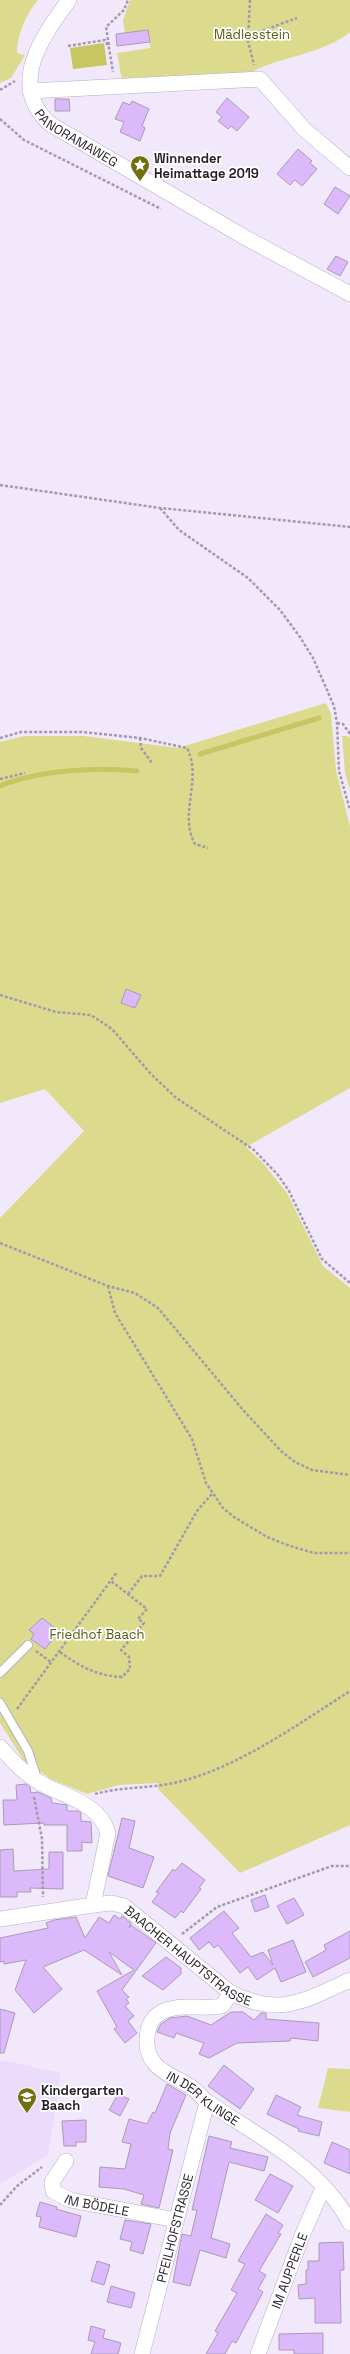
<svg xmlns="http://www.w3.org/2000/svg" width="350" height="2354" font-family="'Space Grotesk',sans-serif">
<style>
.built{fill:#ecdcfc}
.green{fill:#dcdb8d}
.water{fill:#c8c563}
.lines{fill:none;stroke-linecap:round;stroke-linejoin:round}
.stream{stroke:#c8c563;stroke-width:5}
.building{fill:#dbb9fb;stroke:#a89cb4}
.lane-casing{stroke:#b9adc5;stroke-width:10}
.street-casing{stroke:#b9adc5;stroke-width:16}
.path{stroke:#a29aaa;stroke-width:2.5;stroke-dasharray:3 2;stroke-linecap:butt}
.lane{stroke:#fff;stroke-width:8}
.street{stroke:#fff;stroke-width:15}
.labels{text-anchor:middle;stroke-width:3.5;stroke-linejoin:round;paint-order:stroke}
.park-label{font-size:13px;fill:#5c5a0f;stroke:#fff}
.street-label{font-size:13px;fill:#241f28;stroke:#fff}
.poi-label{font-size:13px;font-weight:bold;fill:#241f28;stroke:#fff;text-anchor:start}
</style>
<rect width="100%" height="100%" fill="#f2e8fc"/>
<!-- built -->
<path class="built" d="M0,2060L61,2073L48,2155L0,2184Z"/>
<!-- green -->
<path class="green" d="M0,0H38C26,14 17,35 17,53L25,55L11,78L0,83Z
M130,0H350V32C320,56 278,56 246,75L122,80L117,53L150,48L148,30L125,33L123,20Z
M326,703L331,714L336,770L350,826V1088L246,1147L263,1163L287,1193L323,1266L350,1288V1825L240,1873L158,1789V1783L119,1785L87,1794L51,1779L24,1761L0,1723V1218L84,1131L45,1089L0,1103V742L24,736H84L178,748Z
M342,736H348L350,738V791L345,773Z
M328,2068L350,2069V2112L318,2108Z"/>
<!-- water -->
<path class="water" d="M104,43L107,65L73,69L70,48Z"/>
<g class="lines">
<!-- stream -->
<path class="stream" d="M200,754L319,718
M0,786C39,770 96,767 137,771"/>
</g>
<!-- building -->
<path class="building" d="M148,30L150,42L117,46L116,34Z
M227,98L249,117L237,131L231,126L228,129L218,121L222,117L216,112Z
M55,99H69L70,111H55Z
M132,101L149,109L142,126L145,128L140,141L120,132L124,122L115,119L123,102L130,105Z
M298,149L312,161L310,163L317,169L302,186L295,180L290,185L277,174Z
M335,187L350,196L338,214L324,204Z
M336,256L348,262L340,276L327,269Z
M126,989L141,995L135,1008L121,1003Z
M42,1618L59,1631L45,1649L31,1639L34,1634L29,1630Z
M26,1784L30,1787L31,1793L38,1792L51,1798L52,1803L67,1805V1811H78L81,1813V1821L91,1822L92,1843L82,1842V1851H67V1825H44V1823L4,1825L3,1800H17L16,1785Z
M122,1818L135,1821L129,1848L154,1857L143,1888L108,1876Z
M13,1849L14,1871L49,1869V1852H63V1889L30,1888L31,1892H17V1897H0V1850Z
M182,1863L205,1880L199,1888L201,1889L183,1913L181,1911L175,1918L152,1902L159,1893L156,1892L173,1869L175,1871Z
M265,1895L269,1907L255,1912L251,1900Z
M294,1898L304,1915L287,1924L277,1906Z
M224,1911L239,1928L232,1933L251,1957L263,1952L273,1965L268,1950L293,1940L306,1972L281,1982L275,1968L257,1980L248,1967L240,1973L218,1945L214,1948L209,1942L199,1950L190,1938Z
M114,1915L120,1919L122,1916L131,1923L129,1928L131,1925L156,1943L122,1990L129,1997L126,1999L129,2003L125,2006L134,2016L128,2021L137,2033L125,2043L114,2029L117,2027L97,1991L134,1970L109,1952L122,1975L84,1950L43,1967L62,1989L34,2013L15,1990L26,1960L4,1964V1961L0,1962V1938L48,1928L46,1923L54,1920L76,1917L85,1938L99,1917L109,1923Z
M350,1931V1958L313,1977L305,1962L326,1950L324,1945Z
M166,1957L181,1968V1974L163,1990L142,1976Z
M0,2009L15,2013L4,2053H0Z
M231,2012H243L254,2020L261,2013H266V2019L319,2023L318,2041L291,2038L290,2041L237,2043L209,2058L199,2054L204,2043L176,2033L174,2038L157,2032L161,2024L170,2018L187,2016L211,2025Z
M224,2065L254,2089L240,2109L208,2086Z
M167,2084L186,2095L170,2133L168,2149L173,2150L159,2208L141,2204L144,2195L124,2189L99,2187L100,2167L125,2169L131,2144L122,2142L129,2119L147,2124L153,2112L155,2113Z
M118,2094L129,2099L120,2116L109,2110Z
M276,2095L301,2107L297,2115L322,2122L319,2136L298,2131L299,2129L267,2114Z
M86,2120V2142H76V2146H64L62,2121Z
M209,2136L232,2142L230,2148L268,2157L264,2171L229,2162L211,2238L230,2244L226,2258L200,2250L190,2286L173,2282L182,2234L191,2236L197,2210H192Z
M332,2142L350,2150V2174L324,2163Z
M270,2174L293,2186L278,2213L255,2200Z
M40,2202L57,2207L56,2209L81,2216L76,2237L39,2227L41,2217L36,2216Z
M266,2214L283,2225L278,2233L281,2234L259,2271L266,2275L258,2289L263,2292L236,2343L232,2341L225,2354H206L218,2333L215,2331L237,2293L231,2290L245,2264L238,2261Z
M125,2220L151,2224L143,2254L130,2250L132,2242L120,2239Z
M343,2242L344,2270H340L341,2323H315V2298L299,2299L298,2285L306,2284V2270H308V2261H319V2243Z
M97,2261L110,2265L104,2285L91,2281Z
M111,2286L135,2293L131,2308L107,2302Z
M91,2326L105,2330L103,2338L121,2343L118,2354H91L95,2342L88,2340Z
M323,2333V2354H294V2350H279V2334Z"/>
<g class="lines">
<defs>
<path id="lane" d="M0,1673L28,1645
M0,1703L28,1751L37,1779"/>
<g id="street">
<path id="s1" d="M69,0C42,37 7,85 50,124L246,238L350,294"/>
<path d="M30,91L260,79L305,130L350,168"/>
<path d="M0,1747C12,1760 23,1773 39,1782C64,1797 99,1802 108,1833L93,1905"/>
<path id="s2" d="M0,1919L93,1905L112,1903L124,1906L231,1993C281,2017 303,2001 350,1980"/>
<path id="s3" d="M231,1993L222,2006C201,2010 179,2002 160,2013C144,2023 143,2051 155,2064C165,2075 179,2079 191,2087C198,2091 202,2099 209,2103C259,2137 321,2167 350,2223"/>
<path id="s4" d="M66,2161L52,2182L53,2191L70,2200L176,2220"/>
<path id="s5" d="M142,2354L207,2102"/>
<path id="s6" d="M258,2354L302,2236L323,2188"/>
</g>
</defs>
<!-- lane casing -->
<use href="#lane" class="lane-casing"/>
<!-- street casing -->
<use href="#street" class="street-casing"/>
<!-- path -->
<path class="path" d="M250,0L248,41L254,65
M248,36L297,18
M109,45L106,27L124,10L128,0
M68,46L105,40L109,48L113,72
M0,90L15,81
M0,119L24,140L161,209
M0,485L160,508L350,527
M160,508L179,530L248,578L280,610L300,637L313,658L334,706L337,723L339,771L350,810
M337,723L343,724L350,734
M0,738L21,732H82L140,738L187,748C203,780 178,814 195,844L208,848
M140,738L141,748L152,763
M0,779L25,773
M0,995L56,1012L91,1015L112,1029L150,1073L175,1097L254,1150L278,1175L289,1191L322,1259L350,1283
M0,1243L108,1286L135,1293L158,1308L243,1410L281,1451L295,1462L312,1470L350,1475
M108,1286L115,1313L192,1439L206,1483L223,1508L234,1517L267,1537L290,1546L314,1553H350
M128,1594L142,1576H160L197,1511L212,1494
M36,1651L52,1663
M60,1652C79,1666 97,1676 122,1677L130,1669L129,1657L121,1650L144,1623L138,1619L147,1609L111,1581
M17,1709L117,1572
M95,1794C124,1786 153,1789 182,1781C240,1766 300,1723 350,1691
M34,1797L42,1839L43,1897
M182,1934L217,1907L332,1866H350
M0,2205L17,2186L42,2167"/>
<!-- lane -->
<use href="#lane" class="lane"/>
<!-- street -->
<use href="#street" class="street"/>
</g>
<!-- icons -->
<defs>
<symbol id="sight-pin" viewBox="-11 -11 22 30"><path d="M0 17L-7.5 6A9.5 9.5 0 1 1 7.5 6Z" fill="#716e0d" stroke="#fff"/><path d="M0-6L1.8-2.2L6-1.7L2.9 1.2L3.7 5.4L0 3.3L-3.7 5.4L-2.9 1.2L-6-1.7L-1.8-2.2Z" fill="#fff"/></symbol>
<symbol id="school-pin" viewBox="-11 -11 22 30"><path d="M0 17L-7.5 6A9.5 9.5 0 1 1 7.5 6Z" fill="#716e0d" stroke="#fff"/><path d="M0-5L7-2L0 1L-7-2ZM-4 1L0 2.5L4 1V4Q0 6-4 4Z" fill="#fff"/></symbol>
</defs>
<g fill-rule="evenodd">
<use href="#sight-pin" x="129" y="154" width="22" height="30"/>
<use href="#school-pin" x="16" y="2086" width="22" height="30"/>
</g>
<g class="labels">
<!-- park labels -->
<g class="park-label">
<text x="252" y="39">Mädlesstein</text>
<text x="97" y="1639">Friedhof Baach</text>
</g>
<!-- street labels -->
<g class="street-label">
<text dy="5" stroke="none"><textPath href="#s1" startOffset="170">PANORAMAWEG</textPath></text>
<text dy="5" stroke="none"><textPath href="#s2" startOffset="207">BAACHER HAUPTSTRASSE</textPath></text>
<text dy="5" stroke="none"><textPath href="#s3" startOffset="195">IN DER KLINGE</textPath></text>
<text dy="5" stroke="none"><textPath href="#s4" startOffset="81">IM BÖDELE</textPath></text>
<text dy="5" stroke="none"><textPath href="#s5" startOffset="130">PFEILHOFSTRASSE</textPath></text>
<text dy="5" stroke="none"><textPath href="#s6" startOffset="89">IM AUPPERLE</textPath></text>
</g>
<!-- poi labels -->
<g class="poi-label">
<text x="154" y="163">Winnender<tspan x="154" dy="15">Heimattage 2019</tspan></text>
<text x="41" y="2095">Kindergarten<tspan x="41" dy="15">Baach</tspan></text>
</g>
</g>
</svg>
